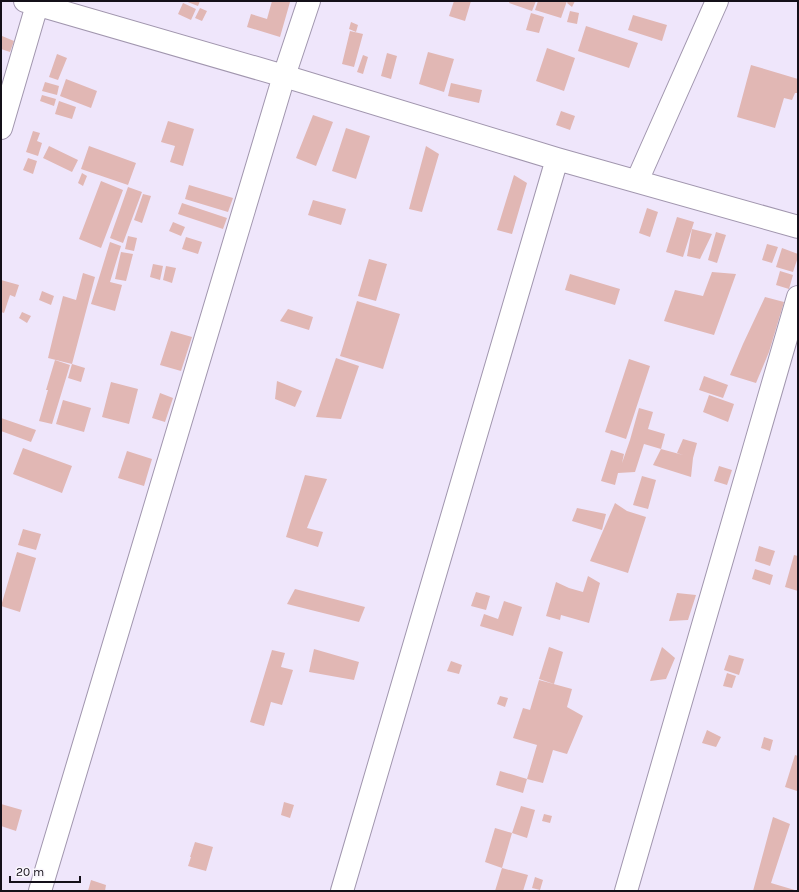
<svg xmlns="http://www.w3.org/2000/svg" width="799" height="892" font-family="Karla,sans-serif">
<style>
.building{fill:#e1b7b4}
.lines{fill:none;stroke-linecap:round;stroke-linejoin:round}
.minor-casing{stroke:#a196ae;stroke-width:24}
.minor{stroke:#fff;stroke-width:22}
</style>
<rect width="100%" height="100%" fill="#efe6fb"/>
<!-- building -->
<path class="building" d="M185,1H200L198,6Z
M272,1H286L290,2L280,37L247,27L251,14L267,19Z
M454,1H471L465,21L449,16Z
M510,1H536L532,11L509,3Z
M538,1H567L561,18L535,10Z
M568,1H575L572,7L567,3Z
M183,3L196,9L191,20L178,14Z
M200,8L207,11L202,21L195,18Z
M570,11L579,13L577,24L567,22Z
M531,13L544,17L539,33L526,30Z
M633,15L667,25L662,41L628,30Z
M351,22L358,25L356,32L349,29Z
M586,26L638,43L629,68L578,51Z
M350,31L363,34L354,67L342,64Z
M2,36L14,41L10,52L1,49Z
M547,48L575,58L564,91L536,81Z
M428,52L454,59L444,92L419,84Z
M387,53L397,56L391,79L381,76Z
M57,54L67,58L58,80L49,77Z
M363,55L368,57L363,74L357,72Z
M751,65L798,79V93H795L792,100L784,98L775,128L737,117Z
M66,79L97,91L91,108L60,96Z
M45,82L59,86L57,95L42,91Z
M451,83L482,90L479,103L448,96Z
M42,95L56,99L54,106L40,101Z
M59,101L76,107L72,119L55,114Z
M561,111L575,116L570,130L556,125Z
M313,115L333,122L316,166L296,158Z
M168,121L194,129L183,166L170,162L175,146L161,142Z
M346,128L370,136L356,179L332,171Z
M33,131L40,133L37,141L42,143L38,156L26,152Z
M49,146L78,160L72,172L43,158Z
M89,146L136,163L128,185L81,169Z
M426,146L439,154L422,212L409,209Z
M28,158L37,161L33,174L23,170Z
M82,173L87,176L83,186L78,183Z
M514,175L527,183L512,234L497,230Z
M101,181L123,190L101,248L79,239Z
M189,185L233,198L228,212L185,199Z
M128,187L142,192L123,243L110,238Z
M143,194L151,196L142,223L134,220Z
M313,200L346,209L341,225L308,215Z
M182,203L227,218L223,229L178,214Z
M647,208L658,212L650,237L639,233Z
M677,217L694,222L683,257L666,252Z
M173,222L185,227L181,236L169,231Z
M692,229L712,234L700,259L687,256Z
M716,232L726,235L717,263L708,260Z
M128,236L137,238L134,251L125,249Z
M186,237L202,242L198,254L182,249Z
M110,242L121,246L110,282L122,285L115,311L91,304Z
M767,244L778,247L772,263L762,260Z
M782,248L798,254V257L793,272L776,267Z
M121,252L133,254L126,281L115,279Z
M369,259L387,264L376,301L358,296Z
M153,264L163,266L160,280L150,277Z
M166,266L176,268L172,283L163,280Z
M780,271L793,275L789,289L776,285Z
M712,272L736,274L714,335L664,321L675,290L703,296Z
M83,273L95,277L72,364L48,358L63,296L76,300Z
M570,274L620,289L615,305L565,290Z
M1,280L19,285L15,297L10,295L4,313L1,312Z
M42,291L54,296L51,305L39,300Z
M765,297L784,302L769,352L756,383L730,375L743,344Z
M357,301L400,314L383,369L340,356Z
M288,309L313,317L309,330L280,321Z
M22,312L31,316L27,323L19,318Z
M171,331L192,337L181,371L160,365Z
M336,358L359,366L341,419L316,417Z
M629,359L650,366L626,439L605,432Z
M55,360L70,365L52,424L39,421L48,390H46Z
M72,364L85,368L81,382L68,378Z
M704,376L728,385L723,398L699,390Z
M277,381L302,391L295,407L275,399Z
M111,382L138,389L129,424L102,417Z
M160,393L173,398L165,422L152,418Z
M709,395L734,404L728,422L703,412Z
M63,400L91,408L84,432L56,424Z
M639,408L653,412L648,429L665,434L661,449L644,444L635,472L618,473L615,485L601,481L611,450L624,454L622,463L630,440Z
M1,418L36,430L31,442L1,431Z
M683,439L697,443L693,458L691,477L653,465L661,449L683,455L677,453Z
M23,448L72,466L62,493L13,474Z
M127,451L152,459L144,486L118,478Z
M719,466L732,470L727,485L714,481Z
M305,475L327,479L307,528L323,532L318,547L286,537Z
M642,476L656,480L648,509L633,505Z
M615,503L627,511L646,517L628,573L590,561Z
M577,508L606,514L602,530L572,521Z
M23,529L41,534L36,550L18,545Z
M759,546L775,551L770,566L755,561Z
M17,552L36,558L20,612L1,606Z
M794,555L798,556V591L785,587Z
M755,569L773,575L770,585L752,579Z
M588,576L600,583L589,623L561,615L560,620L546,616L556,582L569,588L583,592Z
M295,589L365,607L359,622L287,604Z
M476,592L490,596L486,610L471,606Z
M677,593L696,595L688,620L669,621Z
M504,601L522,607L513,636L480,626L484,614L498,619Z
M549,647L563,652L554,684L539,679Z
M662,647L675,658L666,679L650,681Z
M314,649L359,662L354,680L309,672Z
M272,650L285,653L281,667L293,670L282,705L271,702L264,726L250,722Z
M729,655L744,659L739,675L724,670Z
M451,661L462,665L459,674L447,671Z
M727,673L736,676L732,688L723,686Z
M539,680L572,689L567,707L583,716L567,754L553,750L543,783L527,779L537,745L513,738L523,708L530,710Z
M500,696L508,698L505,707L497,704Z
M707,730L721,737L716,747L702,743Z
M764,737L773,740L770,751L761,748Z
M795,755L798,756V787L797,791L785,787Z
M500,771L527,779L523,793L496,785Z
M284,802L294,805L290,818L281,815Z
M1,804L22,810L16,831L1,826Z
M521,806L535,810L527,838L512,833Z
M544,814L552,816L550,823L542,821Z
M773,817L790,824L771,883L798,891H753Z
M495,828L512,833L502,868L485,862Z
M195,842L213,847L206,871L188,866L191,857H190Z
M502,868L528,875L523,891H495Z
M535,877L543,880L540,890L532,888Z
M91,880L106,885L105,891H88Z"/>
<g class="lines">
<defs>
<path id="minor" d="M25,1L284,76L557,159L798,227
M1,128L37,5
M637,181L717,1
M40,891L284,76L309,1
M342,891L557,159
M626,891L798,297"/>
</defs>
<!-- minor casing -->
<use href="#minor" class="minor-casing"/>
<!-- minor -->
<use href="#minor" class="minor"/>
</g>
<!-- border -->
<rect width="799" height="892" fill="none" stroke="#141019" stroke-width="4"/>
<!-- scale -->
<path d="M10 876v6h70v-6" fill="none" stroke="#141019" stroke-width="2"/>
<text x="16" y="876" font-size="12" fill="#141019" stroke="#f9f6fc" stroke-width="3" paint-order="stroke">20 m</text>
</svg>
